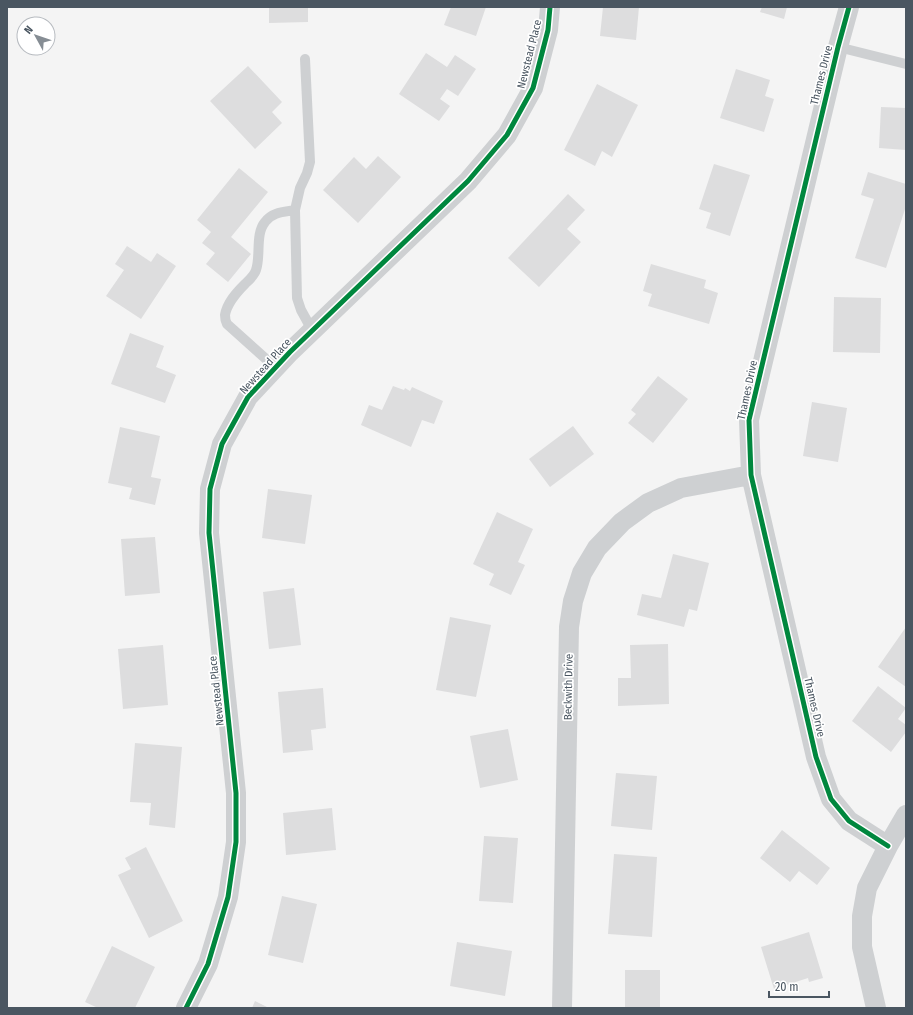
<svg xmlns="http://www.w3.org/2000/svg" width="913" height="1015" font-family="'Fira Sans Condensed',sans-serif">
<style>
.building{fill:#ddddde}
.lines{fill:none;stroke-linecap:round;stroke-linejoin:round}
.lane{stroke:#ced0d2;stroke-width:10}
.street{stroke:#ced0d2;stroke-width:20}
.cycleway-casing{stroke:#fff;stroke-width:8}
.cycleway{stroke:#00873e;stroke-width:5}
.labels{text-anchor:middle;stroke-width:3.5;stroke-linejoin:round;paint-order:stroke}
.street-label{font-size:11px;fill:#4a5661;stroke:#fff}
</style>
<rect width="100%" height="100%" fill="#f4f4f4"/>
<!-- building -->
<path class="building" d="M269,7H308V22L269,23Z
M451,7H486L476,36L444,25Z
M603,7H639L636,40L600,36Z
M762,7H787L784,19L760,12Z
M426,53L447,67L455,55L476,69L458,96L447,89L440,99L450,106L439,121L399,94Z
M248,66L282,102L272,112L282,123L255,149L210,101Z
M736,69L770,80L765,96L774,99L764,132L720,118Z
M597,84L638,105L612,157L602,151L595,166L564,150Z
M881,107L906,108V150L879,148Z
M378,156L401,177L358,223L323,190L354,157L366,169Z
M714,164L750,175L730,236L706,228L711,213L699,209Z
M239,168L268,192L231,237L251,254L228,282L206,264L215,253L202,243L211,232L197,220Z
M868,172L906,184V206L886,268L855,258L874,199L861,195Z
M568,194L585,210L567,229L581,242L539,287L508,258Z
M127,246L151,262L157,253L176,266L141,319L106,296L124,270L115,264Z
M651,264L706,280L704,288L718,293L709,324L648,306L652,294L643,291Z
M834,297L881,298L880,353L833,352Z
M130,333L164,346L156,367L176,375L165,403L111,384Z
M658,376L688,399L653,443L628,423L636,414L631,410Z
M393,386L404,390L405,388L410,391L412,387L443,401L434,424L422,420L411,447L361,425L369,405L382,410Z
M812,402L847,408L838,462L803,456Z
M573,426L594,454L550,487L529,459Z
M120,427L160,436L151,477L161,479L155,505L129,499L132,488L108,483Z
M268,489L312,495L305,544L262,538Z
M497,512L533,529L518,562L525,565L511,595L489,585L494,574L473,564Z
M155,537L160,593L125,596L121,539Z
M673,554L709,563L697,611L689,609L684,627L637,615L642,594L661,598Z
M294,588L301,645L269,649L263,592Z
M450,617L491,625L476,697L436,690Z
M906,627V687L878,667Z
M668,644L669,704L618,706V678H631L630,645Z
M163,645L168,705L123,709L118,649Z
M878,686L906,708L898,719L906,725V732L891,752L852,721Z
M323,688L326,728L311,730L313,750L283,753L278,692Z
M508,729L518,780L480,788L470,736Z
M135,743L182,747L175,828L149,825L151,803L130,802Z
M616,773L657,776L652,830L611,826Z
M332,808L336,850L286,855L283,813Z
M782,830L830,868L817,885L799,871L790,882L760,858Z
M484,836L518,838L513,903L479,901Z
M146,847L183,921L149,938L118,875L131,869L125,858Z
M614,854L657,857L652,937L608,934Z
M282,896L317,904L303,963L268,955Z
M809,932L823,978L809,982L808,978L774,989L761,947Z
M457,942L512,951L505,996L450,986Z
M112,946L155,967L135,1008H98L85,1002Z
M625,970H660V1008H625Z
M255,1001L269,1008H252Z"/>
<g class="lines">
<!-- lane -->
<path class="lane" d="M838,47L906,64
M305,59L310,162L307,173L300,188L295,210L297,298L301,310L312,330
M275,367L227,324C226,322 225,318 225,315C227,303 236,293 245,284C249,280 254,276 256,270C261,256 255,234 265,222C272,212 284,212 295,210"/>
<!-- street -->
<path class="street" d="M849,7L838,47L749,420L751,475L816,757L831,799L849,821L888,846
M186,1008L208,964L228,897L236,842V793L209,533L210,489L222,444L248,397L290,352L468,181L507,135L533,88L548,30L550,7
M562,1008L569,627L573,601L582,573L597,548L622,522L648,503L681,488L751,475
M876,1008L862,947V916L867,888L888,846L906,815"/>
<defs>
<path id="cycleway" d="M849,7L838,47L749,420L751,475L816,757L831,799L849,821L888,846
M186,1008L208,964L228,897L236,842V793L209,533L210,489L222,444L248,397L290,352L468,181L507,135L533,88L548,30L550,7"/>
</defs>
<!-- cycleway casing -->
<use href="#cycleway" class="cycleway-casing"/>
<!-- cycleway -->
<use href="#cycleway" class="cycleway"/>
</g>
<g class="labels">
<!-- street labels -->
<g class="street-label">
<text transform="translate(529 54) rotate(-76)" y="4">Newstead Place</text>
<text transform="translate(821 75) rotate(-76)" y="4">Thames Drive</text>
<text transform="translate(265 366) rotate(-48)" y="4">Newstead Place</text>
<text transform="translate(747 390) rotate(-78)" y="4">Thames Drive</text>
<text transform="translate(568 687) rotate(-89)" y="4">Beckwith Drive</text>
<text transform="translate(216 691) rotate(-96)" y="4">Newstead Place</text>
<text transform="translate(815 707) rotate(77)" y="4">Thames Drive</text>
</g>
</g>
<!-- border -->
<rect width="913" height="1015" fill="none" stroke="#4a5661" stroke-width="16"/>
<!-- north arrow -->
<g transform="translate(36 36) rotate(310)"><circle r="19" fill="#ffffff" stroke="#b7bbc0"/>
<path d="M0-3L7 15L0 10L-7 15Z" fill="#868d94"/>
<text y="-6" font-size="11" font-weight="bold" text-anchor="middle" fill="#4a5661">N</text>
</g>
<!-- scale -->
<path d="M769 991v6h60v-6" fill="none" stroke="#4a5661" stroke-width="2"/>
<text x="775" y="991" font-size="12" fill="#4a5661" stroke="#ffffff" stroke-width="3" paint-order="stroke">20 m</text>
</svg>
